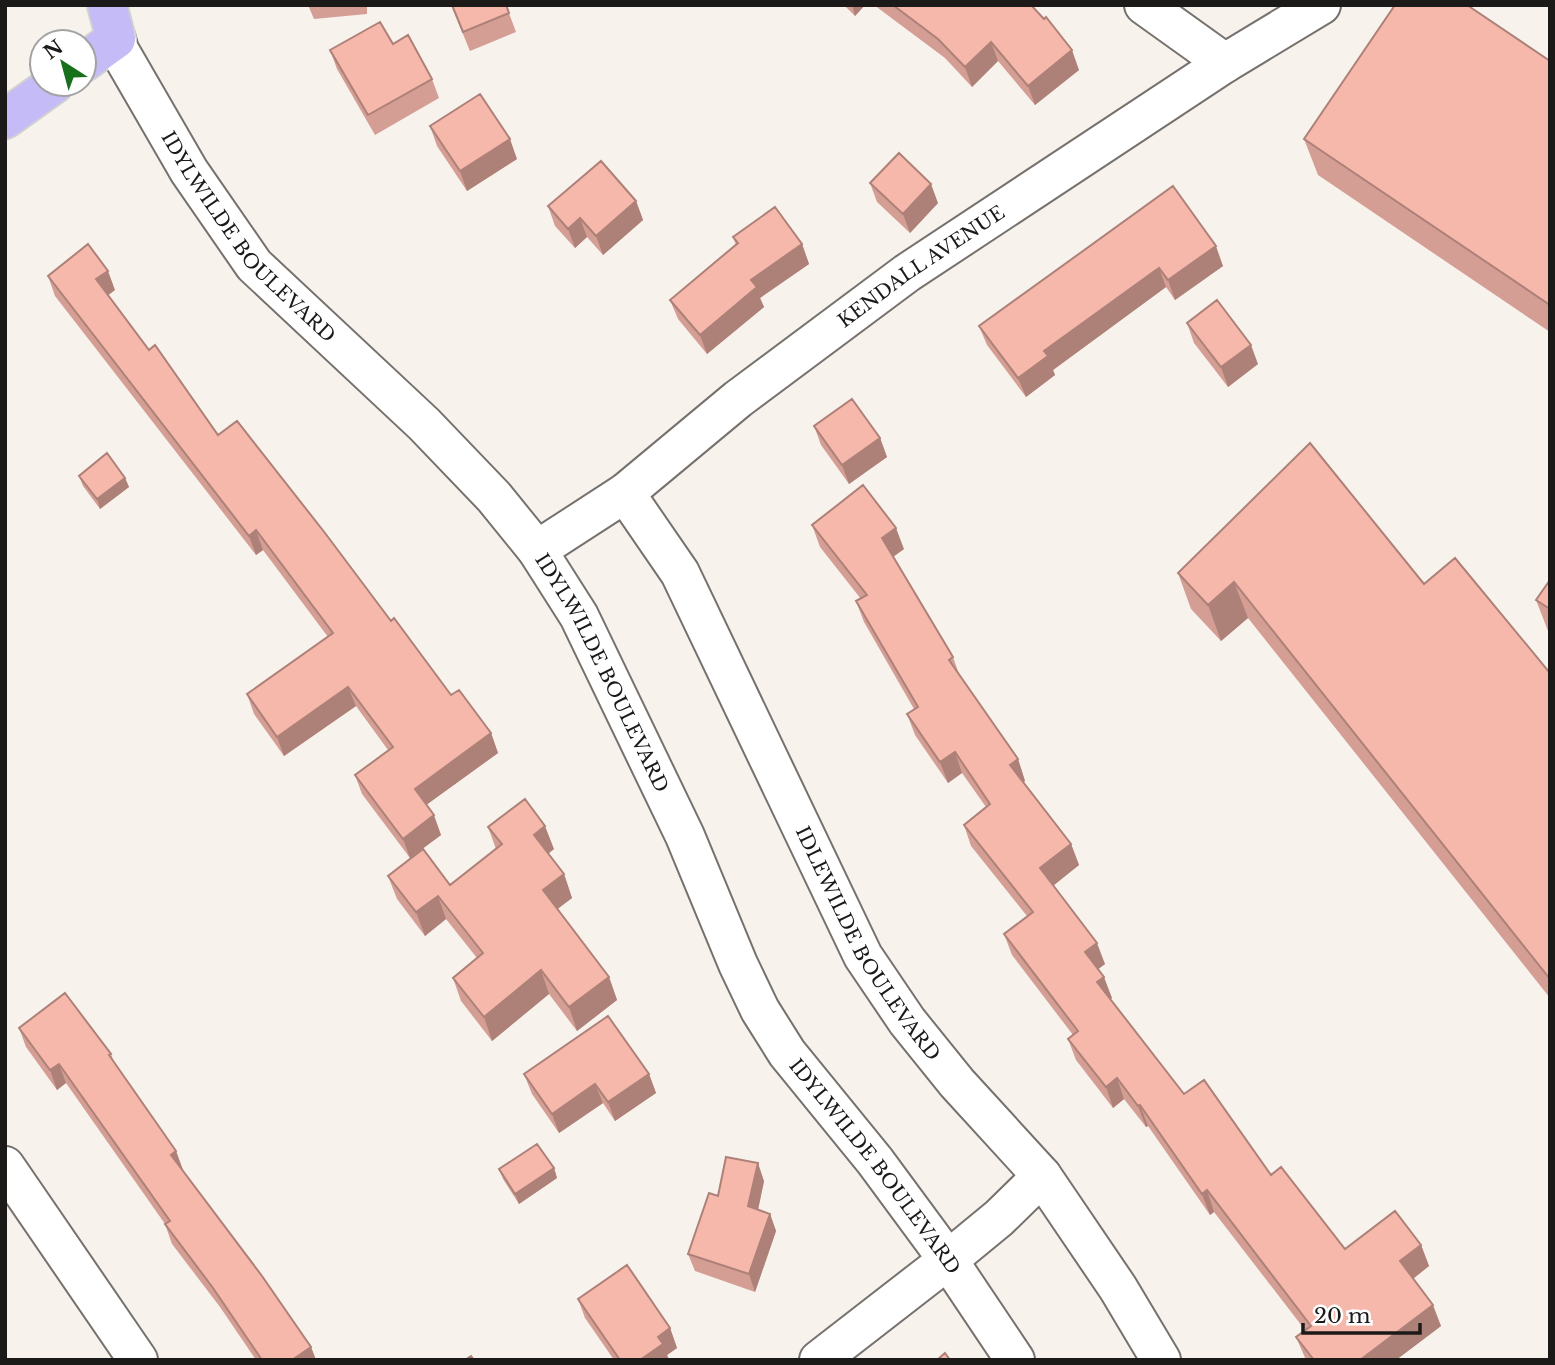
<svg xmlns="http://www.w3.org/2000/svg" width="1555" height="1365" font-family="'Libre Baskerville',serif">
<style>
.lines{fill:none;stroke-linecap:round;stroke-linejoin:round}
.minor-casing{stroke:#76716d;stroke-width:42}
.major-casing{stroke:#d2d1d1;stroke-width:42}
.minor{stroke:#fff;stroke-width:38}
.major{stroke:#c4bbf7;stroke-width:38}
.wall{fill:#d49e94}
.shaded-wall{fill:#ad8178}
.building{fill:#f7b8ac;stroke:#ad8178;stroke-width:2}
.labels{text-anchor:middle;stroke-width:5;stroke-linejoin:round;paint-order:stroke}
.street-label{font-size:19px;fill:#1c1a19;stroke:#fff}
</style>
<rect width="100%" height="100%" fill="#f8f2ed"/>
<g class="lines">
<defs>
<g id="minor">
<path d="M1144,5L1225,63"/>
<path id="s1" d="M116,39L119,50L189,171L254,265L424,424L494,497L537,550L579,616L685,836L738,964L760,1010L787,1053L875,1161L948,1260L1015,1360"/>
<path id="s2" d="M625,493L680,573L863,956L907,1021L957,1083L1042,1176L1118,1288L1161,1360"/>
<path id="s3" d="M537,550L625,493L738,399L907,273L1225,63L1321,5"/>
<path d="M5,1166L138,1360"/>
<path d="M819,1360L948,1260L999,1218L1042,1176"/>
</g>
<path id="major" d="M84,62L116,39L107,5
M5,119L54,84"/>
</defs>
<!-- minor casing -->
<use href="#minor" class="minor-casing"/>
<!-- major casing -->
<use href="#major" class="major-casing"/>
<!-- minor -->
<use href="#minor" class="minor"/>
<!-- major -->
<use href="#major" class="major"/>
</g>
<!-- wall -->
<path class="wall" d="M308,5H367V14L314,19Z
M451,5H506L516,32L470,51Z
M844,5H865L855,16Z
M874,5H1031L1079,70L1035,105L998,61L972,87L945,58Z
M393,44L432,79L439,98L375,135L337,69L330,50Z
M1550,61V332L1318,175L1304,139Z
M430,126L517,159L467,191L437,146Z
M870,183L938,203L910,233L877,202Z
M1173,186L1223,266L1175,300L1166,287L1053,370L1055,375L1026,397L987,345L979,326Z
M636,201L643,220L603,255L587,237L575,248L555,226L548,206Z
M733,237L802,244L809,264L760,298L764,307L707,354L678,319L670,300L736,245Z
M48,276L115,290L108,295L149,350L218,435L391,621L451,695L491,733L498,753L426,805L441,835L410,858L362,794L355,775L388,750L356,706L284,756L254,714L247,694L328,637L263,550L256,555L55,296Z
M1187,323L1258,364L1228,387L1194,343Z
M814,426L880,438L887,457L849,484L821,445Z
M79,476L125,478L129,487L100,509L83,486Z
M812,525L904,549L893,557L953,657L959,674L1018,759L1025,781L1023,782L1071,844L1079,865L1053,885L1105,964L1098,969L1112,998L1110,999L1184,1094L1271,1175L1345,1249L1421,1245L1429,1266L1413,1278L1441,1326L1396,1360H1306L1296,1337L1305,1330L1214,1212L1210,1215L1148,1126L1146,1127L1124,1099L1113,1108L1076,1060L1068,1039L1073,1035L1012,955L1004,934L1027,916L971,846L964,825L986,807L962,773L948,783L915,735L907,714L914,709L864,622L856,601L861,599L820,547Z
M1178,573L1424,584L1550,673V998L1248,618L1221,641L1191,609Z
M1550,580V636L1536,600Z
M488,827L554,849L548,854L564,874L572,898L557,909L609,977L617,1000L577,1031L549,994L492,1041L461,1001L453,978L477,958L446,919L425,936L397,899L388,876L450,885L496,849Z
M19,1028L111,1054L114,1062L176,1151L183,1171L311,1347L316,1360H256L220,1307L172,1244L165,1224L66,1083L57,1090L26,1047Z
M524,1074H649L656,1093L615,1121L603,1103L559,1133L532,1094Z
M554,1168L557,1178L519,1204L503,1179L499,1169Z
M764,1181L758,1210L770,1214L776,1231L755,1292L695,1271L688,1254L718,1196Z
M578,1299L670,1328L677,1348L667,1355L669,1360H614L585,1318Z"/>
<!-- shaded-wall -->
<path class="shaded-wall" d="M852,5H865L855,16Z
M991,42L998,61L972,87L965,67Z
M1072,50L1079,70L1035,105L1028,86Z
M510,139L517,159L467,191L460,171Z
M931,184L938,203L910,233L903,214Z
M636,201L643,220L603,255L596,236Z
M580,218L587,237L575,248L568,229Z
M802,244L809,264L760,298L764,307L707,354L700,335L751,280Z
M1216,246L1223,266L1175,300L1168,280Z
M1159,268L1166,287L1053,370L1055,375L1026,397L1018,378L1044,351Z
M108,271L115,290L103,299L96,279Z
M1251,345L1258,364L1228,387L1221,367Z
M880,438L887,457L849,484L842,465Z
M125,478L129,487L100,509L97,499Z
M896,528L904,549L890,559L882,538Z
M256,530L263,550L256,555L249,536Z
M1234,582L1248,618L1221,641L1208,605Z
M348,687L356,706L284,756L277,737Z
M491,733L498,753L422,808L415,789Z
M955,752L962,773L948,783L940,762Z
M1018,759L1025,781L1017,786L1010,765Z
M434,815L441,835L410,858L403,839Z
M545,826L554,849L542,858L534,835Z
M1071,844L1079,865L1048,890L1040,868Z
M564,874L572,898L551,914L543,890Z
M438,896L446,919L425,936L416,912Z
M1097,943L1105,964L1093,973L1085,952Z
M541,970L549,994L492,1041L484,1017Z
M609,977L617,1000L577,1031L569,1007Z
M1104,977L1112,998L1105,1003L1097,982Z
M59,1064L66,1083L57,1090L50,1070Z
M649,1074L656,1093L615,1121L608,1102Z
M1117,1078L1124,1099L1113,1108L1106,1087Z
M595,1084L603,1103L559,1133L552,1114Z
M1140,1105L1148,1126L1146,1127L1138,1106Z
M176,1151L183,1170L178,1174L171,1155Z
M758,1163L764,1181L755,1224L748,1206Z
M554,1168L557,1178L519,1204L515,1194Z
M1207,1190L1214,1212L1210,1215L1202,1194Z
M770,1214L776,1231L755,1292L749,1274Z
M1421,1245L1429,1266L1408,1283L1400,1261Z
M1433,1305L1441,1326L1396,1360H1360Z
M670,1328L677,1348L667,1355L669,1360H640L658,1337Z
M311,1347L316,1360H292Z"/>
<!-- building -->
<path class="building" d="M452,5H506L509,13L463,32Z
M893,5H1031L1044,19L1046,17L1072,50L1028,86L991,42L965,67L938,39Z
M1395,5H1467L1550,61V305L1304,139Z
M380,22L393,44L408,35L432,79L368,115L330,50Z
M480,94L510,139L460,171L430,126Z
M899,153L931,184L903,214L870,183Z
M601,161L636,201L596,236L580,218L568,229L548,206Z
M1173,186L1216,246L1168,280L1159,268L1044,351L1048,356L1018,378L979,326Z
M775,207L802,244L751,280L757,287L700,335L670,300L738,243L733,237Z
M88,244L108,271L96,279L149,350L155,345L218,435L237,421L325,533L391,621L394,618L451,695L459,690L491,733L415,789L434,815L403,839L355,775L393,747L348,687L277,737L247,694L333,633L256,530L249,536L48,276Z
M1217,300L1251,345L1221,367L1187,323Z
M852,399L880,438L842,465L814,426Z
M1310,443L1424,584L1455,558L1550,673V979L1234,582L1208,605L1178,573Z
M107,453L125,478L97,499L79,476Z
M863,485L896,528L882,538L953,657L949,660L1018,759L1010,765L1071,844L1040,868L1097,943L1085,952L1104,977L1097,982L1184,1094L1204,1080L1271,1175L1281,1167L1345,1249L1395,1211L1421,1245L1400,1261L1433,1305L1360,1360H1314L1296,1337L1311,1326L1207,1190L1202,1194L1140,1105L1138,1106L1117,1078L1106,1087L1068,1039L1078,1031L1004,934L1033,912L964,825L990,804L955,752L940,762L907,714L918,707L856,601L867,595L812,525Z
M1550,580V609L1536,600Z
M525,799L545,826L534,835L564,874L543,890L609,977L569,1007L541,970L484,1017L453,978L483,953L438,896L416,912L388,876L423,849L450,885L502,844L488,827Z
M65,993L111,1054L109,1055L176,1151L171,1155L262,1276L311,1347L292,1360H262L213,1288L165,1224L170,1221L59,1064L50,1070L19,1028Z
M608,1016L649,1074L608,1102L595,1084L552,1114L524,1074Z
M537,1144L554,1168L515,1194L499,1169Z
M726,1157L758,1163L748,1206L770,1214L749,1274L688,1254L709,1193L718,1196Z
M627,1265L670,1328L658,1337L663,1344L640,1360H620L578,1299Z
M945,1353L950,1360H937Z
M471,1356L474,1360H465Z"/>
<g class="labels">
<!-- street labels -->
<g class="street-label">
<text dy="7" stroke="none"><textPath href="#s1" startOffset="240">IDYLWILDE BOULEVARD</textPath></text>
<text dy="7" stroke="none"><textPath href="#s3" startOffset="478">KENDALL AVENUE</textPath></text>
<text dy="7" stroke="none"><textPath href="#s1" startOffset="807">IDYLWILDE BOULEVARD</textPath></text>
<text dy="7" stroke="none"><textPath href="#s2" startOffset="513">IDLEWILDE BOULEVARD</textPath></text>
<text dy="7" stroke="none"><textPath href="#s1" startOffset="1374">IDYLWILDE BOULEVARD</textPath></text>
</g>
</g>
<!-- border -->
<rect width="1555" height="1365" fill="none" stroke="#1c1a19" stroke-width="14"/>
<!-- north arrow -->
<g transform="translate(63 63) rotate(324)"><circle r="33" fill="#ffffff" stroke="#a4a3a3" stroke-width="2"/>
<path d="M0-5L12 26L0 18L-12 26Z" fill="#17701c"/>
<text y="-10" font-size="19" font-weight="bold" text-anchor="middle" fill="#1c1a19">N</text>
</g>
<!-- scale -->
<path d="M1303 1323v10h117v-10" fill="none" stroke="#1c1a19" stroke-width="3.5"/>
<text x="1314" y="1323" font-size="21" fill="#1c1a19" stroke="#ffffff" stroke-width="5" paint-order="stroke">20 m</text>
</svg>
